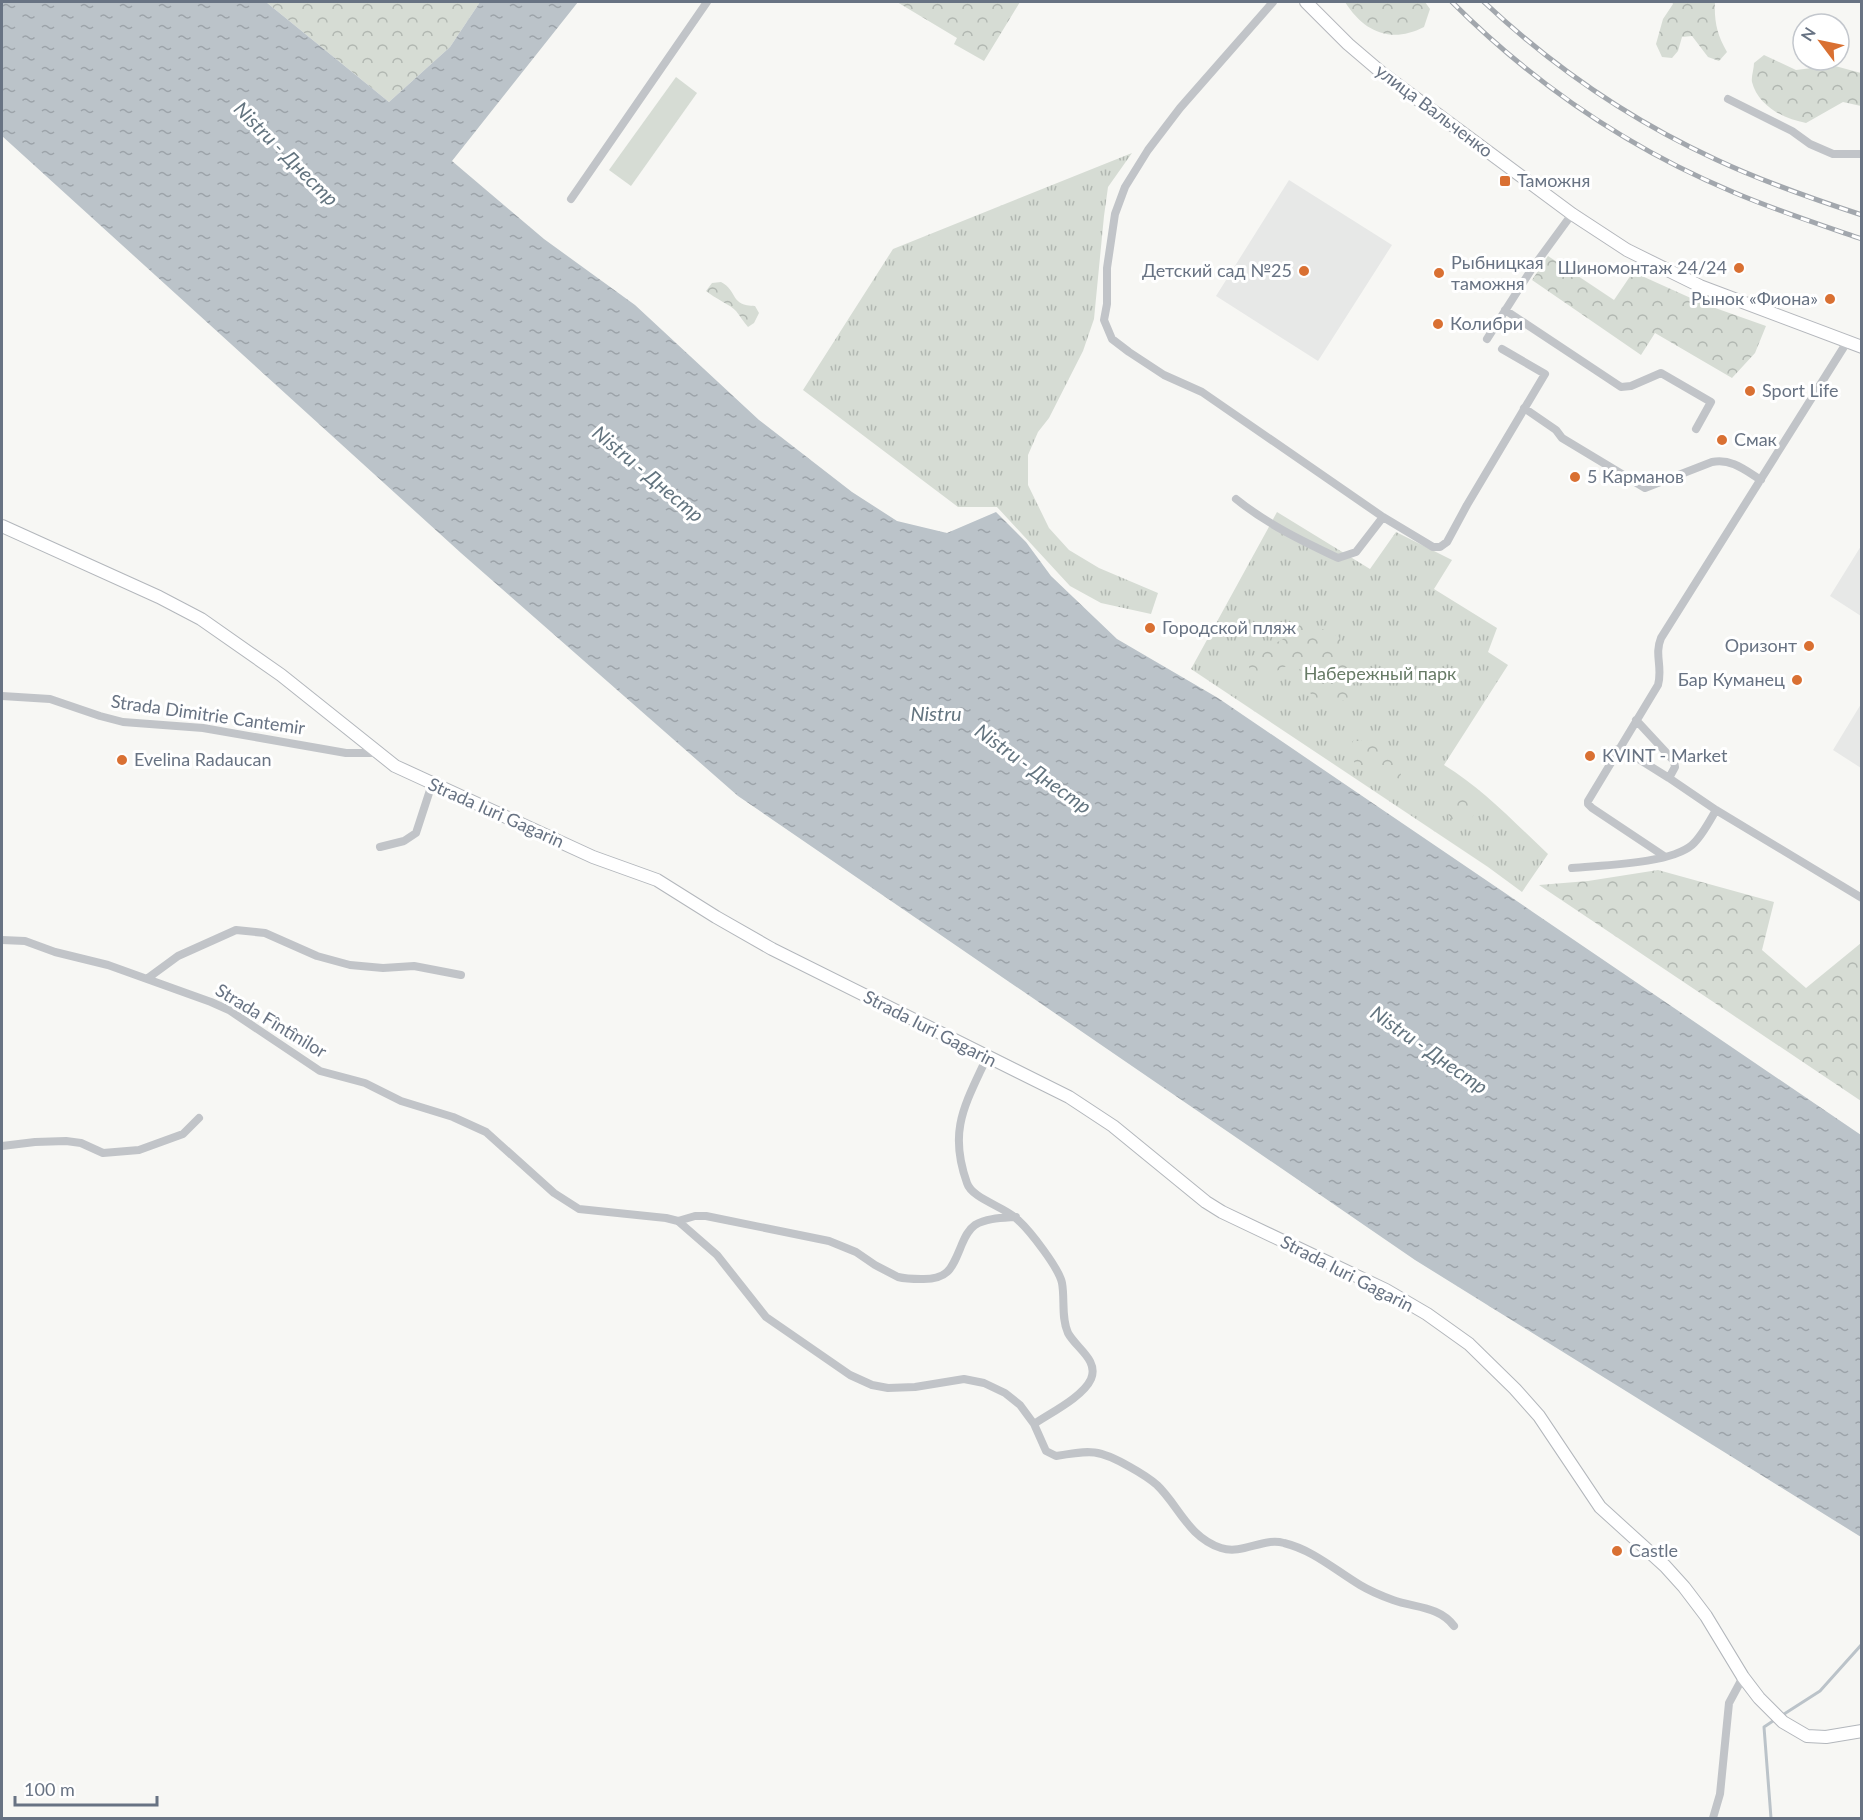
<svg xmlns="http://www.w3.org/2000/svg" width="1863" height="1820" font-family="Lato,sans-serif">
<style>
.built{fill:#e7e8e7}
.grass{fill:url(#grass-tufts)}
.forest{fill:url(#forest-crowns)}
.pitch{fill:#d6dcd4}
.water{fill:url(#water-ripples)}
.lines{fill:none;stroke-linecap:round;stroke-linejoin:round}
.stream{stroke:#bbc3c9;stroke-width:3}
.secondary-casing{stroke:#b3b7bc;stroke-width:14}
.primary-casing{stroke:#b4b7bc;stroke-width:14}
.minor{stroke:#c1c4c8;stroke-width:8}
.secondary{stroke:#fff;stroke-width:12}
.primary{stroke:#fff;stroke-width:12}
.rail-casing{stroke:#a2a7ad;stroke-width:5}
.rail{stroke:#fff;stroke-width:3;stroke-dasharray:9;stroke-linecap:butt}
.poi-dot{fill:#d97032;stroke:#fff;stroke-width:2}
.labels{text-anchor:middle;stroke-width:6;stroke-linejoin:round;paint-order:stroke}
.street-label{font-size:18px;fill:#687383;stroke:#fff}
.poi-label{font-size:18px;fill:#687383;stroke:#fff;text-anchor:start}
.park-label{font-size:18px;fill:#677b66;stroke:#fff}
.water-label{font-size:20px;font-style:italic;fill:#63747f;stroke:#fff}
</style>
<defs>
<pattern id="grass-tufts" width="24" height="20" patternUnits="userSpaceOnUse" patternTransform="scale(1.5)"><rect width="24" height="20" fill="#d6dcd4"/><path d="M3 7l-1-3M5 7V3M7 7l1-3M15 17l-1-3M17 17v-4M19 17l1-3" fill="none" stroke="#b1b7b1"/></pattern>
<pattern id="forest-crowns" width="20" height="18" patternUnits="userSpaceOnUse" patternTransform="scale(1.5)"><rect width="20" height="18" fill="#d6dcd4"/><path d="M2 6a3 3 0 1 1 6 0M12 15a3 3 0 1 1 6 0" fill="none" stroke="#b1b7b1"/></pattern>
<pattern id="water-ripples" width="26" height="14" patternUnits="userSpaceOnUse" patternTransform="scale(1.5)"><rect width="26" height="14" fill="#bbc3c9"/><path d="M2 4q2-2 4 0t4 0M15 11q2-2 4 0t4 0" fill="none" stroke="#9ca3a9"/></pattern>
</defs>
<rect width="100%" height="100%" fill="#f7f7f4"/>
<!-- built -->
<path class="built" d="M1289,180L1392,245L1318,361L1216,296Z
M1861,546V616L1830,596Z
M1861,704V768L1833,750Z"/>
<!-- grass -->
<path class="grass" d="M1132,153L1108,187L1104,216L1094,319L1083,351L1049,418L1038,432L1028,455V485L1049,528L1069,550L1099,568L1158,593L1151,614L1101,603L1070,586L997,507H958L803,390L893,249Z
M1277,512L1370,569L1396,532L1452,560L1434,589L1497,628L1488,652L1508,665L1444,765C1482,788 1515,823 1548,854L1522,892L1488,867L1191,669Z"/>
<!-- forest -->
<path class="forest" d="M266,2H480L450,47L389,102Z
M897,2H1020L984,61L954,44L957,38Z
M1345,2H1425L1430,9L1424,27C1391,44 1364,32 1345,2Z
M1672,2H1715C1714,21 1717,35 1727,52L1719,61L1708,57L1692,36L1682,37L1678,51L1672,58L1662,57L1656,44L1663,19L1673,4Z
M1764,55L1796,70L1812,68L1824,63L1861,73V106L1843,102L1806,123C1784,119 1758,106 1752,82C1751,77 1754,69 1754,63Z
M1548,256L1614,300L1633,272L1704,304L1766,326L1755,353L1732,378L1655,333L1641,355L1532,280Z
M721,282C738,291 730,306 755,306L759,313L754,323L748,327C743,321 740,316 736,311C731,305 714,298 706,291L712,283Z
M1300,625L1322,629L1339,637L1352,679L1348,699C1318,709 1309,700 1303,671L1290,664L1260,680L1252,675L1248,664C1256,648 1265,647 1280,641C1287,637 1294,630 1300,625Z
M1353,741H1373L1388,758L1402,768L1400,779L1357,767L1350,754Z
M1454,791L1471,800L1476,811L1468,824C1449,821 1448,817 1444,799Z
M1658,870L1774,902L1762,950L1806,988L1861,943V1101L1539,885L1588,881Z"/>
<!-- pitch -->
<path class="pitch" d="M676,77L697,93L631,186L609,170Z"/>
<!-- water -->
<path class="water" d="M2,2H266L389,102L450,47L480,2H578L452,161L544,239L635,305L759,420L852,492L897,521L947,533L996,512L1026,542L1051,576L1117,639L1218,698L1861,1135V1537L1415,1260L738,796L461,553L2,136Z"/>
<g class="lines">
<!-- stream -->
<path class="stream" d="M1781,1716L1820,1691L1862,1644
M1771,1818L1764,1727L1776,1719"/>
<defs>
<path id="secondary" d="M2,526L159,597L201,619L281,675L395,766L593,857L657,880L716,917L772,949L1069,1097L1113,1126L1206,1202L1222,1212L1386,1290L1427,1314L1469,1344L1515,1389L1539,1416L1600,1507L1665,1566L1684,1587L1706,1616L1743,1677L1759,1698L1783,1722L1807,1736L1826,1737L1862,1731"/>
<path id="primary" d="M1306,2L1348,44L1382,73L1572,214L1627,250L1700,286L1862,347"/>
</defs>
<!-- secondary casing -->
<use href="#secondary" class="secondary-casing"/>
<!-- primary casing -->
<use href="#primary" class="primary-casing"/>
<!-- minor -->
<path class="minor" d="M1273,2L1180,108L1148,150L1125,187L1115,214L1107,268V304L1104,320L1112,339L1129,352L1164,375L1202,392L1383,517L1433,547H1440L1447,542L1467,505L1545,374L1502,349
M1728,99L1792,131L1810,144L1833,154H1862
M571,199L707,2
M1505,310L1621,387L1631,386L1661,373L1711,402L1696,429
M1487,339L1531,270L1572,214
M1524,408L1556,430L1562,438L1645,488L1712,462C1731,458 1745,470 1761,480
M1236,499C1267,524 1302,541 1338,558L1356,552L1383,517
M2,696L50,699L100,716L123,722L203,728L346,753H377
M1636,720L1674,761L1675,767L1669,778
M1618,749L1629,753L1669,778L1716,810L1862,898
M380,847L404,841L416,833L432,784
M1664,856L1592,808L1588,804V801L1658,685C1663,667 1654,655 1661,638L1847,342
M1572,868C1601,865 1670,864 1692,845C1702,836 1709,822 1716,810
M2,940L25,941L55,952L108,965L211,1002L229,1010L320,1071L365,1083L401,1101L453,1117L486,1132L554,1193L579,1209L666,1218L678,1221L717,1255L766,1317L850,1375L872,1385L888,1388L915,1387L964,1379L984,1383L1005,1393L1020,1405L1034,1424L1046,1451L1056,1456C1091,1450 1099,1449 1130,1467C1139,1472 1149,1478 1157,1485C1179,1506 1188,1537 1221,1548C1243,1555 1263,1537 1284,1543C1313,1550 1335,1570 1360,1585C1370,1591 1382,1596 1393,1600C1415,1608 1439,1606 1454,1626
M148,978L178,956L236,930L265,933L317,956L350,965L383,968L414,966L461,975
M987,1057C965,1105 948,1130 967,1183C972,1199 1006,1207 1018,1220C1030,1231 1059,1268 1062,1283C1065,1299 1061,1318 1068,1333C1076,1348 1099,1360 1091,1379C1083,1397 1050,1413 1034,1424
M2,1146L35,1142L66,1141L81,1143L103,1153L139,1150L183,1134L199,1118
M678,1221L695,1216H706L829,1241L856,1252L875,1265L898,1277C906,1279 913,1279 921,1279C949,1280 952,1268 962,1244C965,1237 968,1230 975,1225C987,1218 1002,1218 1016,1217
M1713,1818L1720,1794L1729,1703L1743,1677"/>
<!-- secondary -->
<use href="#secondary" class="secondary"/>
<!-- primary -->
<use href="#primary" class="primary"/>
<defs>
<path id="rail" d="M1452,2C1532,82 1628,148 1733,192C1775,210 1818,224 1862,239
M1484,2C1553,67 1630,120 1717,160C1764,182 1813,199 1862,215"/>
</defs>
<!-- rail casing -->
<use href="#rail" class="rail-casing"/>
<!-- rail -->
<use href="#rail" class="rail"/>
</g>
<!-- markers -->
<g class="poi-dot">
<rect x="1499" y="175" width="12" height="12" rx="3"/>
<circle cx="1739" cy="268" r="6"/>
<circle cx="1304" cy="271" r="6"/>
<circle cx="1439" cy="273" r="6"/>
<circle cx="1830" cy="299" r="6"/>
<circle cx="1438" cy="324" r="6"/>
<circle cx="1750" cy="391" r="6"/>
<circle cx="1722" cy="440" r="6"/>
<circle cx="1575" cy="477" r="6"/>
<circle cx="1150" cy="628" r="6"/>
<circle cx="1809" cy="646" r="6"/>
<circle cx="1797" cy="680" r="6"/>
<circle cx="1590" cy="756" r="6"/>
<circle cx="122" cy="760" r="6"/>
<circle cx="1617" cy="1551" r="6"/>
</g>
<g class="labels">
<!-- street labels -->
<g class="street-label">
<text transform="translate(1434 111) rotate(37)" y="6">улица Вальченко</text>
<text transform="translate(208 715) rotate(8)" y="6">Strada Dimitrie Cantemir</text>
<text transform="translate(496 813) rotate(24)" y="6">Strada Iuri Gagarin</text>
<text transform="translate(271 1021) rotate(31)" y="6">Strada Fîntînilor</text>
<text transform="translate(930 1029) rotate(27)" y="6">Strada Iuri Gagarin</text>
<text transform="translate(1347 1274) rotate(27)" y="6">Strada Iuri Gagarin</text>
</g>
<!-- poi labels -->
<g class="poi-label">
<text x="1517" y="187">Таможня</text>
<text x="1451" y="269">Рыбницкая<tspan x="1451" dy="21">таможня</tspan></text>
<text x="1727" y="274" text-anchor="end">Шиномонтаж 24/24</text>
<text x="1292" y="277" text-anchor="end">Детский сад №25</text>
<text x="1818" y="305" text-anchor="end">Рынок «Фиона»</text>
<text x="1450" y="330">Колибри</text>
<text x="1762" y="397">Sport Life</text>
<text x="1734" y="446">Смак</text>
<text x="1587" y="483">5 Карманов</text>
<text x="1162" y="634">Городской пляж</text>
<text x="1797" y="652" text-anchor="end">Оризонт</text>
<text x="1785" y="686" text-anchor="end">Бар Куманец</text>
<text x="1602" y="762">KVINT - Market</text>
<text x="134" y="766">Evelina Radaucan</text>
<text x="1629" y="1557">Castle</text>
</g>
<!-- park labels -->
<g class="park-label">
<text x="1380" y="680">Набережный парк</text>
</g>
<!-- water labels -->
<g class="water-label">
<text transform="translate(286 154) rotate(45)" y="7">Nistru - Днестр</text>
<text transform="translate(648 474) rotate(40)" y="7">Nistru - Днестр</text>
<text x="936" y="721">Nistru</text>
<text transform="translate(1033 769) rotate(36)" y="7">Nistru - Днестр</text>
<text transform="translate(1429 1050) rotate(35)" y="7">Nistru - Днестр</text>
</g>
</g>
<!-- border -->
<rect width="1863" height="1820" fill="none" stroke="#687383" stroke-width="6"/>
<!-- north arrow -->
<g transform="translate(1821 42) rotate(302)"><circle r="28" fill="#ffffff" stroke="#c3c7cd" stroke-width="1.5"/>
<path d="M0-4.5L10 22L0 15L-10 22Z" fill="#d97032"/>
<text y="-9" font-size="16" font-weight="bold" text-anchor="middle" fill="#687383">N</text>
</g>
<!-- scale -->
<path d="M15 1796v9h142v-9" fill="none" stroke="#687383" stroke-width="3"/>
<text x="24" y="1796" font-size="18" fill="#687383" stroke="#ffffff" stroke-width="4.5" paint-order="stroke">100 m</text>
</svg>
